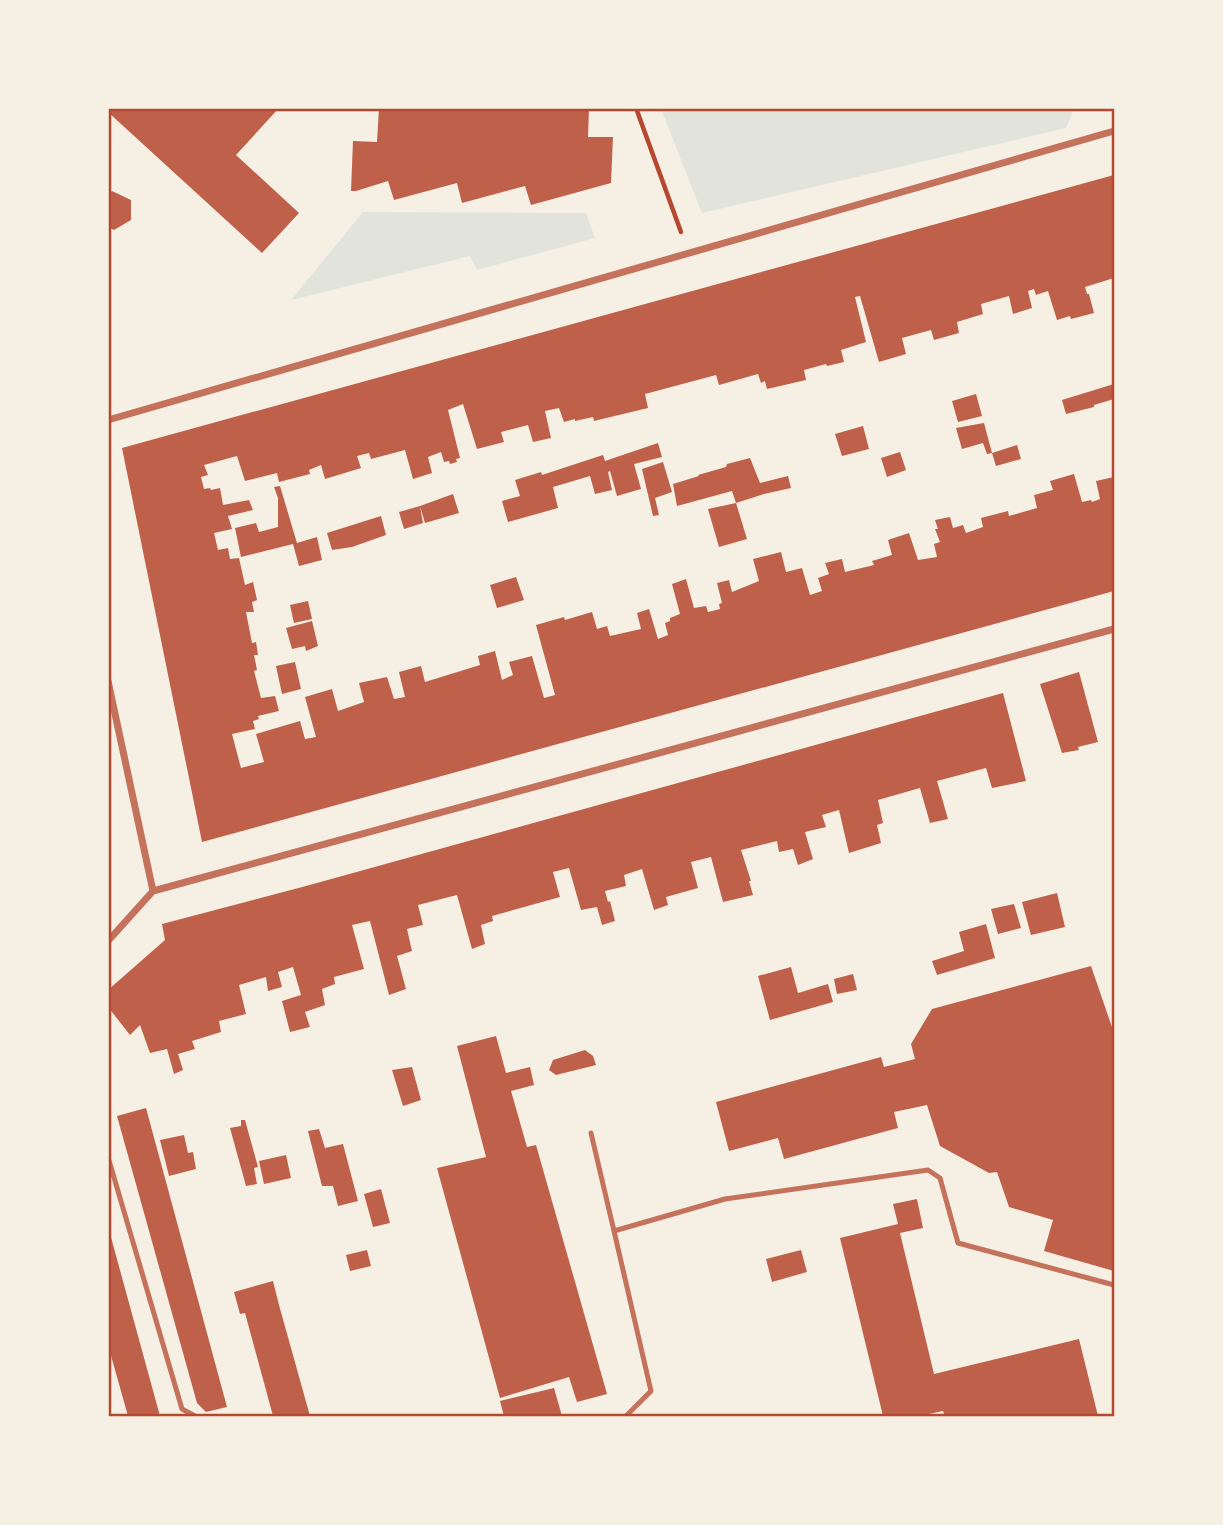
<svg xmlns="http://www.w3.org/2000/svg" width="1223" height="1525" font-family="Ubuntu,sans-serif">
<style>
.green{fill:#e2e4dc}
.building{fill:#bf614a}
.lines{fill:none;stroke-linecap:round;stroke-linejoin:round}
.path{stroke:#b5482f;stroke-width:4.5}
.service{stroke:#c5725c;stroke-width:5}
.minor{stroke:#c5725c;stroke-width:7}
.neatline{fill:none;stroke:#b5482f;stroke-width:2.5}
</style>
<rect width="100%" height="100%" fill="#f6efe4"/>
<!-- green -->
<path class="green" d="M661,109H1074L1066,128L702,213Z
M363,212L586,213L595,238L477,270L470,256L291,300Z"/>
<!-- building -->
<path class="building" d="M113,108H279L236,155L299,213L262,253L109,113Z
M379,108H589L588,137H613L611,183L531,205L525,186L462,203L457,183L394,200L388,181L356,191H351L353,141L377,142Z
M1114,175V278L1085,287L1087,294H1089L1094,313L1071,319L1070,316L1057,320L1048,291L1036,295L1034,289L1028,291L1032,308L1013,314L1009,296L981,304L983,314L957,322L959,333L934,340L931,330L902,338L906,354L879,362L860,296L855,297L866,342L841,350L844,362L827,366L826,364L804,370L806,380L767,389L765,381L761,383L758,374L719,385L716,375L645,394L648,408L594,421L593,417L575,421V419L564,422L559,408L545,411L551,438L533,442L528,425L501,432L504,442L477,449L463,404L448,410L460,458L456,459L457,462L450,464L449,461L444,462L441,452L428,457L432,473L413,479L405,450L371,459L369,453L357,456L361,468L325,479L321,465L309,470L310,474L279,482L277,473L245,481L237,456L204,465L208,475L201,477L204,489L210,488L211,490L220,488L223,505L249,500L253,510L228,516L232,529L214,533L218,550L228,548L230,559L239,558L245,585L253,582L257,600L252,602L254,612H246L252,643L256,642L258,655H254L257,670L254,671L261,698L275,696L279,711L258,716L259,719L253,721L255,729L232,734L241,768L264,762L256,734L300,721L305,739L316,737L305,697L332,689L338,711L364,702L359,683L387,677L394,699L405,697L399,672L421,666L425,682L480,665L478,656L495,651L502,680L513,675L509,662L532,656L544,698L555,695L536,625L564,617L565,620L592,612L597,629L607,626L610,636L641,629L637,613L649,609L658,639L668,635L665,623L670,621V618L680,614L672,584L686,579L694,608L706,606L708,612L720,609L719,604L722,603L717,583L729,580L732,592L759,581L753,559L781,552L786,572L802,568L810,595L822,591L818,578L829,574L825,563L842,559L845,572L874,565L872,561L892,555L888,540L909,533L918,560L937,557L934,544L940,542L935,529H938L935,520L950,517L953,528L963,525L966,533L983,527L981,518L1008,511L1009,516L1037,508L1034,495L1053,490L1050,481L1074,474L1082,502L1091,500L1092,502L1100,499L1096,481L1114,477V591L202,842L122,448Z
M112,191L131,200V220L114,230L108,227V194Z
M1114,384V399L1094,405V407L1066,414L1062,400Z
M976,394L982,416L958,422L952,401Z
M984,423L992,453L1017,445L1021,459L996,466L992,453L987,454L983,443L962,449L956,428Z
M863,426L869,449L842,456L835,434Z
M658,443L662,457L634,464L641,489L617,496L610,471L608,472L612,490L595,494L590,476L580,479L553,487L558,508L508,522L502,501L520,496L515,480L541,472L542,475L603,455L605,461Z
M900,452L906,470L887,477L881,458Z
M750,458L760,483L788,476L791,488L764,494L736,503L732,491L677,506L673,484L699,476L698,475L726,467L727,464Z
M663,462L672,492L655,498L659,515L653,516L642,469Z
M280,486L297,543L317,537L322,560L299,566L293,544L241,557L235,528L256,523L259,532L278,527V498L274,487Z
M453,494L459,513L425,523L420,506Z
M736,503L747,539L719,547L708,509Z
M420,506L423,523L404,529L399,512Z
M381,516L386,535L352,547L332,550L327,533Z
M516,577L524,600L497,608L490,585Z
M308,601L312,619L294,623L290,605Z
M312,621L318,646L306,651L305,646L292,649L286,628Z
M295,662L301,689L282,694L276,666Z
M1079,672L1098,742L1078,747L1079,750L1062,753L1040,684Z
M1003,693L1026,781L992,788L986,768L937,781L948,819L930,823L920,788L878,800L883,823L877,825L881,843L849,853L839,810L822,815L826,827L805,832L813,859L798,865L793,849L779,852L777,841L741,850L751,881H749L753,895L723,902L711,857L691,862L698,888L666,897L668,905L654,910L642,869L624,875L626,886L605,891L608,902L610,901L615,921L602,925L597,907L581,910L569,868L553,872L560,897L492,916L493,921L481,925L485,944L472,949L457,895L418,905L423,925L407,929L412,951L397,956L406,989L389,995L370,921L352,925L364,969L334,977L335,984L322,989L325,1005L305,1012L310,1027L290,1032L282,1001L301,995L293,967L278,972L282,987L268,991L266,977L239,985L246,1014L219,1021L221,1032L192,1041L195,1049L178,1054L183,1070L174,1074L167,1049L150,1053L140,1025L130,1035L108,1007V990L165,940L162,924L306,886Z
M1057,893L1065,927L1031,935L1022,902Z
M1014,904L1021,928L998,934L991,909Z
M986,924L995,958L937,975L932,961L964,951L959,932Z
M1091,966L1114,1033V1271L1044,1251L1053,1220L1009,1207L997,1172L989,1173L940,1146L927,1105L894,1112L898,1128L784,1159L778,1138L729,1151L716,1102L881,1057L884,1067L915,1059L911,1044L932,1009Z
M791,967L798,993L828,984L833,1002L770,1020L758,976Z
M853,974L857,990L837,994L834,979Z
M496,1036L506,1073L530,1067L534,1085L511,1091L527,1147L536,1145L607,1394L577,1402L569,1377L500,1398L437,1168L486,1157L457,1046Z
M585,1050L593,1056L596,1065L556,1075L549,1070L553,1060Z
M412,1067L421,1100L403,1106L392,1070Z
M146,1108L227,1407L206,1412L197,1403L117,1116Z
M241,1120H245L258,1167L254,1168L257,1184L246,1186L230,1128L241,1126Z
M319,1129L325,1148L343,1144L358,1201L338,1206L333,1186H322L308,1131Z
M184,1135L188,1153L193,1152L196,1169L169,1176L160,1140Z
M286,1155L291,1178L264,1184L259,1161Z
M381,1189L390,1223L373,1227L364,1194Z
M917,1199L923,1228L900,1233L934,1374L1079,1339L1098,1416H1047V1414L1036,1416H945L943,1411L919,1416H883L840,1238L898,1224L893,1204Z
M108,1230H109L160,1416H128L108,1345Z
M367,1250L371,1266L350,1271L346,1255Z
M801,1250L807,1272L772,1282L766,1259Z
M273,1281L279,1305L310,1416H273L245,1313L240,1314L234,1292Z
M554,1388L562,1416H504L500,1401Z"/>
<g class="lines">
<!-- path -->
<path class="path" d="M636,108L681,232"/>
<!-- service -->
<path class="service" d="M591,1133L614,1231
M108,1157L182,1409L195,1416
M626,1416L651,1391L614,1231L725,1199L928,1170L940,1178L958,1243L1114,1285"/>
<!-- minor -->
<path class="minor" d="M108,420L1114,131
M108,681L153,891
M153,891L1114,629
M108,941L153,891"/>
</g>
<!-- border -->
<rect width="1223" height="1525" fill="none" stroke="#f6efe4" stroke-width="220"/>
<rect x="110" y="110" width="1003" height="1305" class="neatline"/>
</svg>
